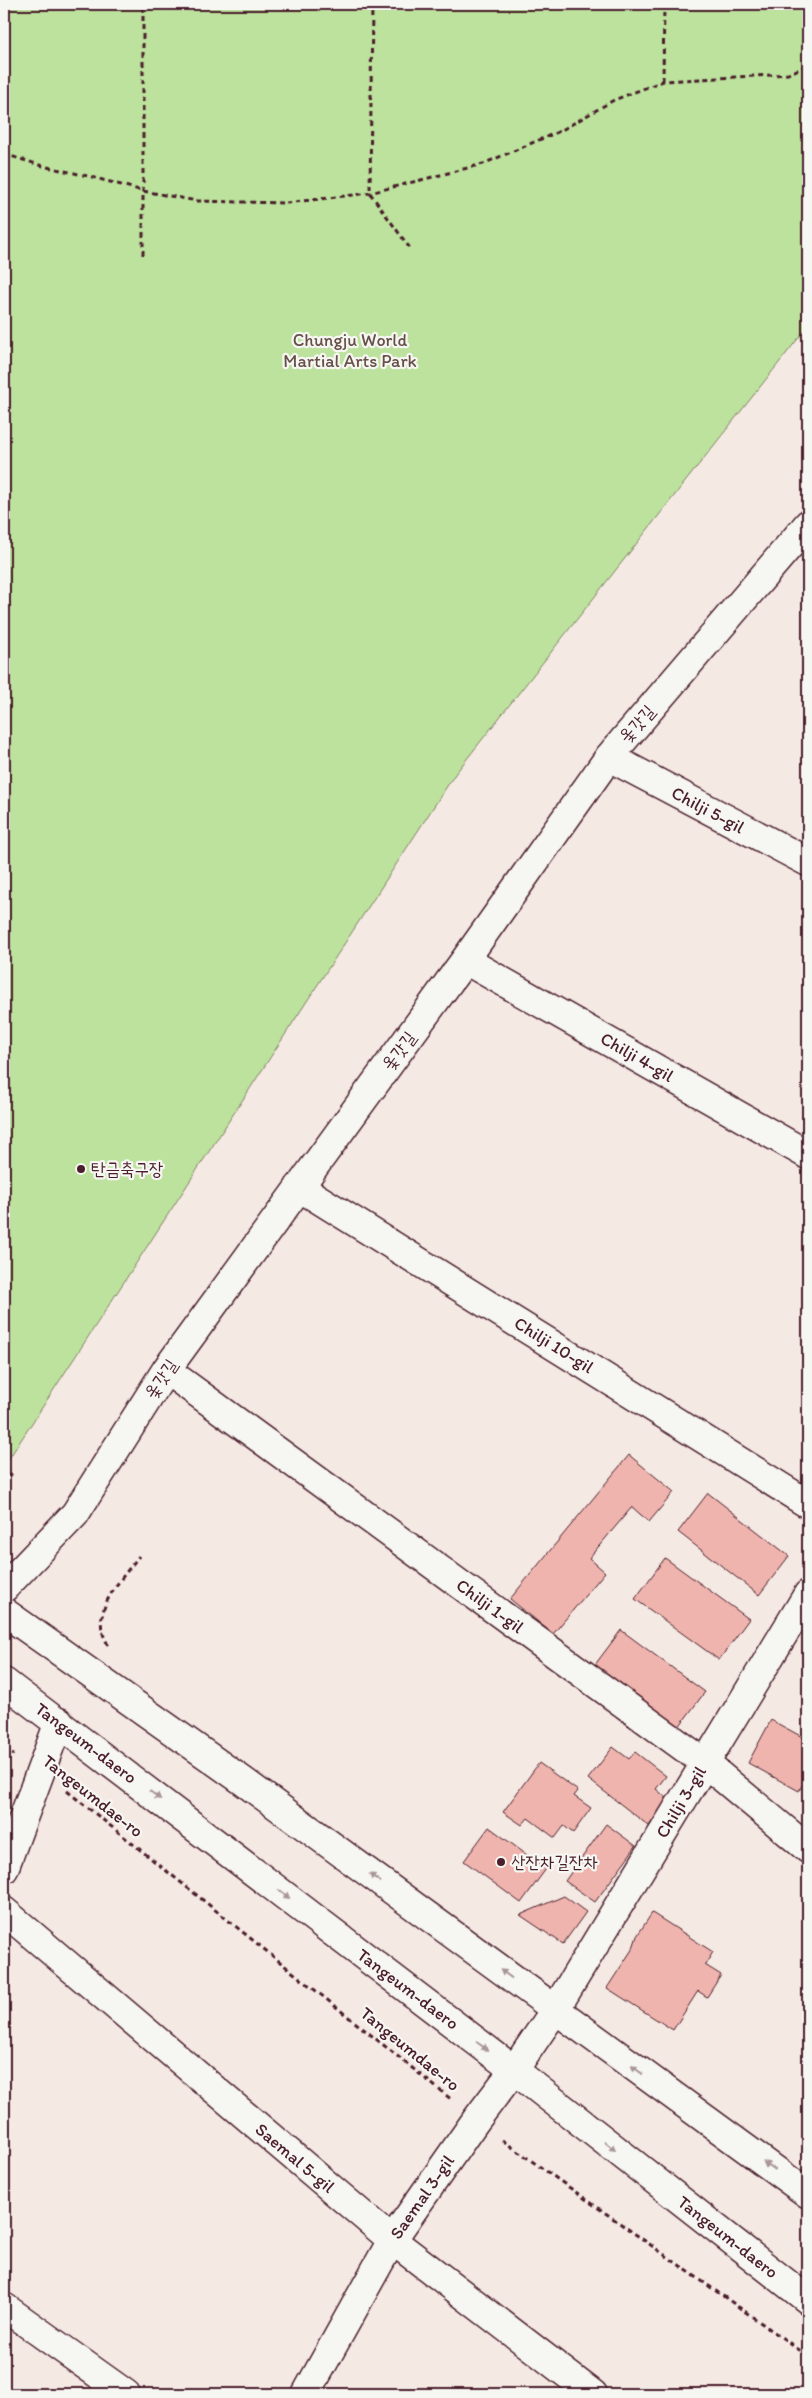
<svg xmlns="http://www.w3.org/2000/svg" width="812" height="2398" font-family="Itim,'Poor Story',sans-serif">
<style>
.green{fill:#bce29d;stroke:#838064}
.building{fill:#efb4ad;stroke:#4a1f2b}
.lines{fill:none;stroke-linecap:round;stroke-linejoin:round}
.minor-casing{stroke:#4a1f2b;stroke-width:31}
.secondary-casing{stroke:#4a1f2b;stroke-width:31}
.path{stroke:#4a1f2b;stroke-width:3;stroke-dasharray:5 4;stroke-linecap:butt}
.minor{stroke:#f6f6f2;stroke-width:28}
.secondary{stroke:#f6f6f2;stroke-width:28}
.oneway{fill:#a99598}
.poi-dot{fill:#4a1f2b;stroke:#f6f6f2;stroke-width:2}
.labels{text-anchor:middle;stroke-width:4.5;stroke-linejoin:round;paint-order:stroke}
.park-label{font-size:18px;fill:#665048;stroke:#f6f6f2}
.street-label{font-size:18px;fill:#4a1f2b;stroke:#f6f6f2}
.poi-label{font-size:18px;fill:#4a1f2b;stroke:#f6f6f2;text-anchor:start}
</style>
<rect width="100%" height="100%" fill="#f5e9e4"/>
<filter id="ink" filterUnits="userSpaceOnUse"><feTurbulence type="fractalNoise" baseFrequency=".02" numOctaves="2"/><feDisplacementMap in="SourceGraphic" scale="10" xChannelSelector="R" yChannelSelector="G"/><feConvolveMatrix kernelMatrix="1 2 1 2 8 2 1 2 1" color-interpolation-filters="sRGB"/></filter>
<g filter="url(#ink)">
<!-- green -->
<path class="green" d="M4,4H808V326L455,774L4,1466Z"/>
<!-- building -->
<path class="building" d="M629,1455L674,1492L649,1522L632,1507L589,1558L605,1572L553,1634L510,1599Z
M708,1493L789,1556L759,1595L678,1532Z
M665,1558L749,1619L719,1660L635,1599Z
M621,1630L705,1692L675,1732L591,1670Z
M771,1720L808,1740V1774L799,1791L748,1763Z
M613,1747L629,1759L635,1752L666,1776L656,1789L669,1800L649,1826L588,1779Z
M539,1763L578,1791L574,1796L591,1808L573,1833L564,1826L555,1838L528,1818L522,1825L503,1812Z
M606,1824L636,1846L595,1902L565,1881Z
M489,1827L546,1869L521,1903L464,1861Z
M564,1896L586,1912L563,1944L520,1915Z
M652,1913L713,1952L705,1965L721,1975L707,1997L698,1991L673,2030L607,1988L633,1948L637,1936Z"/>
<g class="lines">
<defs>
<path id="minor" d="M609,757L808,862
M465,960L808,1155
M299,1187L808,1504
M166,1370L705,1763L808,1849
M4,1588L75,1514L166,1370L465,960L609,757L808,524
M4,1869L59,1722
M4,1911L392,2240L593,2394
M4,2307L126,2394
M306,2394L392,2240L476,2120L514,2070L555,2010L808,1594"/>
<path id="secondary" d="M4,1612L243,1781L808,2194
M4,1682L514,2070L808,2300"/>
</defs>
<!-- minor casing -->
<use href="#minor" class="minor-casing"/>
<!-- secondary casing -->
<use href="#secondary" class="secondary-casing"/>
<!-- path -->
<path class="path" d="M372,4L370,193L409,247
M663,81L664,4
M4,154L43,166L92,177L143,191L197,201L286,203L370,193L483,164L560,131L614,100L663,81L788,74L808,65
M143,255V4
M4,1485L13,1472
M108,1645C106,1641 103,1635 102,1630C97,1603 124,1576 139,1556
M4,1750L14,1755
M67,1791L452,2100
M502,2140L808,2356"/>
<!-- minor -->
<use href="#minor" class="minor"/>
<!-- secondary -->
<use href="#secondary" class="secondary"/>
</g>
<!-- one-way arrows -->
<defs><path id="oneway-solid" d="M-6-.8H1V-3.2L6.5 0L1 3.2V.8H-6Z" transform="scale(1.25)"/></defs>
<g class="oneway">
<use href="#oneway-solid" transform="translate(155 1795) rotate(37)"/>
<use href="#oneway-solid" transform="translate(375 1878) rotate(-144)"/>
<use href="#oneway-solid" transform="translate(284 1894) rotate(37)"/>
<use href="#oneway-solid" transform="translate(506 1974) rotate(-144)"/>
<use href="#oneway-solid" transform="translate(482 2046) rotate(37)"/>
<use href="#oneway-solid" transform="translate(637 2070) rotate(-144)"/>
<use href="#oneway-solid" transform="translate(610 2146) rotate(38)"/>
<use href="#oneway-solid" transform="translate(769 2166) rotate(-144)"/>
</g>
</g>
<!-- markers -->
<g class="poi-dot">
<circle cx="81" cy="1169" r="5"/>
<circle cx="501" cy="1862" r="5"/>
</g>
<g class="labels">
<!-- park labels -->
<g class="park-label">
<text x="350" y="346">Chungju World<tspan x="350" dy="21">Martial Arts Park</tspan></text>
</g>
<!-- street labels -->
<g class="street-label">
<text transform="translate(637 724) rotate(-49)" y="6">옻갓길</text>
<text transform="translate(708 810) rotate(28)" y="6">Chilji 5-gil</text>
<text transform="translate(399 1051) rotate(-54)" y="6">옻갓길</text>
<text transform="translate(637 1057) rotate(30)" y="6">Chilji 4-gil</text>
<text transform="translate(554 1345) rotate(32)" y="6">Chilji 10-gil</text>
<text transform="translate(161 1379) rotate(-57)" y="6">옻갓길</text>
<text transform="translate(490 1606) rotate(36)" y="6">Chilji 1-gil</text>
<text transform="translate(86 1743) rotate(37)" y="6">Tangeum-daero</text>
<text transform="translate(93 1796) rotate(38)" y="6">Tangeumdae-ro</text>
<text transform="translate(681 1802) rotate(-59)" y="6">Chilji 3-gil</text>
<text transform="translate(408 1989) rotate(37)" y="6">Tangeum-daero</text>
<text transform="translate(410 2049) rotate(39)" y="6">Tangeumdae-ro</text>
<text transform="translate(295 2158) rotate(40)" y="6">Saemal 5-gil</text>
<text transform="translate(422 2197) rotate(-55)" y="6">Saemal 3-gil</text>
<text transform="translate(728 2237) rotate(38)" y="6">Tangeum-daero</text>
</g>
<!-- poi labels -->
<g class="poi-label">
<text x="91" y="1175">탄금축구장</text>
<text x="511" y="1868">산잔차길잔차</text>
</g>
</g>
<!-- margin -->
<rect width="812" height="2398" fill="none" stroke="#f6f6f2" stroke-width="20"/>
<rect x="10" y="10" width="792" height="2378" fill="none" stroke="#4a1f2b" stroke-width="2" filter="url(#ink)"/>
</svg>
